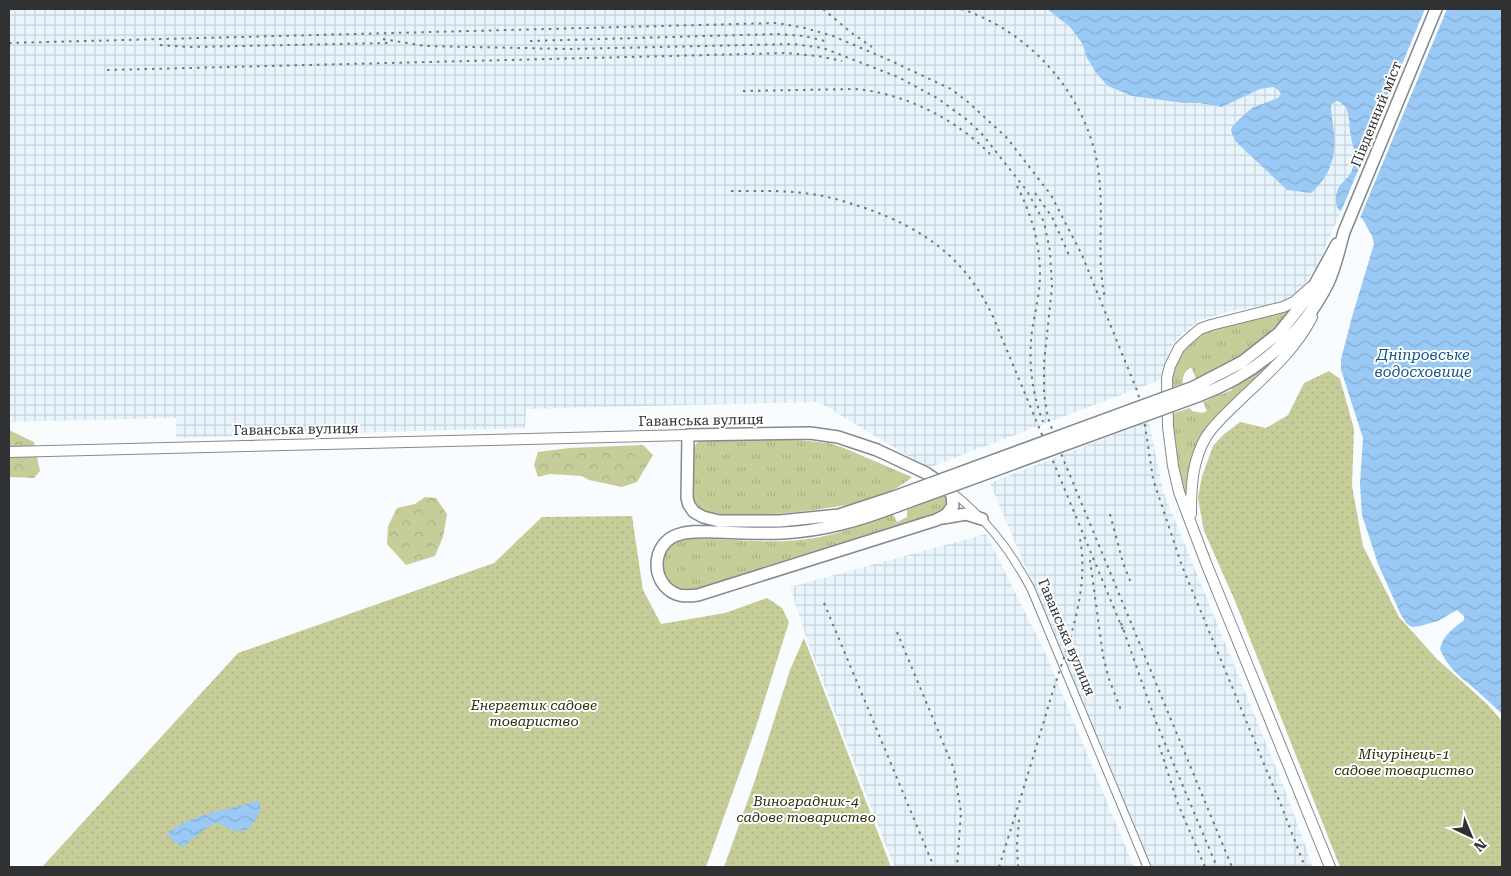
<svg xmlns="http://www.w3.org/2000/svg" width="1511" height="876" font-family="'Roboto Serif',serif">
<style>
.industrial{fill:url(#industrial-grid)}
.grass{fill:url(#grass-tufts)}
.forest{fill:url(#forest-crowns)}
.garden{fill:url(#garden-dots)}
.water{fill:url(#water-waves)}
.pier{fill:#f9fcfe}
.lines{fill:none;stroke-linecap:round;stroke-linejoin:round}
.street-casing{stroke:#838a8f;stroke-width:9}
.secondary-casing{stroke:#838a8f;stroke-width:12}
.primary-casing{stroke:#838a8f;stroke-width:14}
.street{stroke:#fff;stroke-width:7}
.secondary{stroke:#fff;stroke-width:10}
.primary{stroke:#fff;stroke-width:11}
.rail{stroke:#737577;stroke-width:2;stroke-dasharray:2.5 5;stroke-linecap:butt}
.primary-bridge-casing{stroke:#838a8f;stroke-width:14;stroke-linecap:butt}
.primary-bridge{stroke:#fff;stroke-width:11}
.labels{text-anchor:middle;stroke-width:4;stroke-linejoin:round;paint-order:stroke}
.street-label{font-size:14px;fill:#2f3133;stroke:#fff}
.park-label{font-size:14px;font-style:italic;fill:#2b2e0c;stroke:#fff}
.water-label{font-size:15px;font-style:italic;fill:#135687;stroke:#fff}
</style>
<defs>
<pattern id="industrial-grid" width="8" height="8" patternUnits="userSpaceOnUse" patternTransform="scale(1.25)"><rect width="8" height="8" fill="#e9f5fd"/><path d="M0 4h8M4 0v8" fill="none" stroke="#c8d2d9"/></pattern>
<pattern id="grass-tufts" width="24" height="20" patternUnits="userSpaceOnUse" patternTransform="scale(1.25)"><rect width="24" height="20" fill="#c7cd99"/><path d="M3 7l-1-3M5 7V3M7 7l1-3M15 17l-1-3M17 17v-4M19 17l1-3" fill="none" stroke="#abb084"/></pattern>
<pattern id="forest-crowns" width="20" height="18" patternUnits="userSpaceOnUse" patternTransform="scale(1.25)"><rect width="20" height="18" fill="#c7cd99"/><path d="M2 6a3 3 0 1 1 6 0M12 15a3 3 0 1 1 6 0" fill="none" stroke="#abb084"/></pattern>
<pattern id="garden-dots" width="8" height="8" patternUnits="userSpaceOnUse" patternTransform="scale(1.25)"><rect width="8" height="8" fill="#c7cd99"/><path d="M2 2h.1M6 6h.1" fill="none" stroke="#abb084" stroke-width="1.8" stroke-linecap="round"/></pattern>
<pattern id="water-waves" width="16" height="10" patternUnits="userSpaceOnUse" patternTransform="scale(1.25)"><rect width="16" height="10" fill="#9ac9f5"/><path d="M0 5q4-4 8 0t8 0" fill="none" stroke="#85add2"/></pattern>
</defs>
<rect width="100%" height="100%" fill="#f9fcfe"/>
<!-- industrial -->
<path class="industrial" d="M9,9H1047L1070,27L1082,43L1087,58L1108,86L1132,96L1183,103H1199L1222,107L1260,89L1273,87L1278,90L1281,94L1278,98L1242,116L1233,124L1235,141L1287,190H1296L1331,166L1334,133L1331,120V105L1333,102L1341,103L1350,117V132L1355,149L1352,170L1336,206L1341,211L1318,264L1304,285L1295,294L1284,300L1273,304L1227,312L1198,321L1180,336L1172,346L1165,361L1160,380L928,468L819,402L526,409L525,428L176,438V418L9,422Z
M1149,421L1163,491L1286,792L1313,867H1152L990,483Z
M986,534L1044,650L1134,867H894L808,643L790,587Z"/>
<!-- grass -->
<path class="grass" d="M1289,310C1263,346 1235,360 1197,381L1191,367C1185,371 1182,376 1183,384L1170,388L1171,374L1180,354L1197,335L1211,329Z
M1287,345L1274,361L1235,398L1205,431L1186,502L1176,466L1171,414L1190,408L1192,411L1202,413L1207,411L1203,402L1232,390L1231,388L1247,378Z
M778,438L829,443L844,448L912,477C903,485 890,492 879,497C849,508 724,525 698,508C695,506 694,502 692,498L693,449L698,441L702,439Z
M947,495L949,504L943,512L696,591C692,591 687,592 684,592C666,589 655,563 665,548C669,542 676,541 682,539C724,537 767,545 808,539C838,535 865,524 892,513L897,522L907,517V510Z"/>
<!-- forest -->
<path class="forest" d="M9,430L34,442L40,471L34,478L9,477Z
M643,445L653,455L637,482L622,487L589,480L582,476L550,474L538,477L534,465L538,452L569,448Z
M425,497L436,498L447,514L443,537L435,556L406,565L387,544L388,526L397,508L415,504Z"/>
<!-- garden -->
<path class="garden" d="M1329,371L1340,379L1354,429L1352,486L1363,546L1399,617L1437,659L1487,704L1502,721V867H1340L1235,601L1204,531L1198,498L1202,476L1213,446L1223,435L1240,422L1266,428L1288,415L1304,383Z
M632,516L643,590L661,624L725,613L767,598L782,608L789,622L756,727L706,867H42L238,653L494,563L542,517Z
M804,638L891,867H724L754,783L790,670Z"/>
<!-- water -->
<path class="water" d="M1047,9H1502V714C1494,706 1485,698 1476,690C1460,676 1449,670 1440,649C1443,635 1453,629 1464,620V616L1457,610L1438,621L1420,626L1412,627L1407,624L1401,615L1378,564L1362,515L1360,484L1363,438L1341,370V359L1352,317L1374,244L1372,236L1362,218C1355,216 1341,214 1337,207C1336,205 1336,203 1336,200C1336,182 1347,183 1352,170C1358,154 1352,146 1350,131C1349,120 1350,106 1337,101L1331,105C1331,115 1333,123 1334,133C1337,157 1329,177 1311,193L1287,190L1235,141L1231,130L1233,125L1252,108L1278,98L1281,94L1278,90L1273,87L1260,89L1222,107L1199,103H1183L1132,96L1108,86L1097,74L1087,58L1082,43L1070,27Z
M256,801L260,803C262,815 254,822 247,830L234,831L218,823L206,828L183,847L173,841L167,833C194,813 225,811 256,801Z"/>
<!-- pier -->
<path class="pier" d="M1425,9H1447L1359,220L1340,214Z"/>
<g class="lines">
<defs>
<path id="street" d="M951,491C987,520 1009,548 1031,589L1147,867"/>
<path id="secondary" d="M1311,287L1294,302L1283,307L1211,325L1200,329L1186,341L1179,348L1170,366L1167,378L1168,427L1173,466L1179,492L1206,563L1330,867
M9,452L688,435
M1191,514C1191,487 1192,461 1206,437C1214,424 1226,414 1237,403C1264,377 1295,351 1312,317"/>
<path id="primary" d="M1194,387L1242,362L1279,333L1308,297L1337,244
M1198,396C1253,376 1302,336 1328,283C1336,266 1339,249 1344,232L1436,9
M894,497L839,515L780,521H719L703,517L694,512L689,505L687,498L688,435L810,433L838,437L877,450L926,473L945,486L952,495L953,506L946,515L936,520L698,595C691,596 683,597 676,594C650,583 651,544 677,535C690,530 705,532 718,532C740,533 762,534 783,533C824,531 860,520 897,506
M943,518L966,514L982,519"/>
</defs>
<!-- street casing -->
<use href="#street" class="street-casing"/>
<!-- secondary casing -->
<use href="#secondary" class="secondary-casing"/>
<!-- primary casing -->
<use href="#primary" class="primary-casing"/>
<!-- street -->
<use href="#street" class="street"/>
<!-- secondary -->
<use href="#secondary" class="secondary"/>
<!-- primary -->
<use href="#primary" class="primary"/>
<!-- rail -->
<path class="rail" d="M823,9L853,34L872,47
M961,9C1033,32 1091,100 1099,176C1104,217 1096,258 1105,298
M383,39L425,46L570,49L793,44L823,48L836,53L898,77L937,98L966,119L982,134L1027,191L1044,222L1050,251L1052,287L1044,363V394L1048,418L1062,456L1232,867
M530,41L777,34L804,36L829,42
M9,43L777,23L805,28L833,36L889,60L951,89L968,102L1007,138L1051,195L1082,255L1138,393L1145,425L1153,479L1182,566L1281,805L1305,867
M160,45L190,47L390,43
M107,70L787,53L818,56L842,61
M743,91L855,89C904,93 956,119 990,154
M1017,186C1031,213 1040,243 1040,274C1040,294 1035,312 1032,331C1028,362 1032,393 1043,422
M731,191C758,191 784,190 811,194C828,196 846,202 862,207C924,228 967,259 994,319L1123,630
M1035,193L1052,217L1069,255
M1110,514L1123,563L1131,583
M1090,560L1103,656L1109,679L1121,710
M824,603L934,867
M1121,623L1156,722L1217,867
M897,632L954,769L961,812L957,867
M1159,745L1178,804L1205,867
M999,867C1016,813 1033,758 1049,704C1065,650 1092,592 1079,534
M1018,867L1017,845L1019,819"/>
<defs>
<path id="primary-bridge" d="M894,497L1194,387
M897,506L1198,396"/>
</defs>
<!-- primary-bridge casing -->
<use href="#primary-bridge" class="primary-bridge-casing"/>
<!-- primary-bridge -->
<use href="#primary-bridge" class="primary-bridge"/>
</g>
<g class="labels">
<!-- street labels -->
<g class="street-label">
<text transform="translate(1376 114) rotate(-68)" y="5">Південний міст</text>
<text transform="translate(701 420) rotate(-1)" y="5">Гаванська вулиця</text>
<text transform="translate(296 429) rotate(-1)" y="5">Гаванська вулиця</text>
<text transform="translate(1067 637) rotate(67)" y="5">Гаванська вулиця</text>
</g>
<!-- park labels -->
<g class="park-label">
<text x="534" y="710">Енергетик садове<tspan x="534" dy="16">товариство</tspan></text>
<text x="1404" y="759">Мічурінець-1<tspan x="1404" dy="16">садове товариство</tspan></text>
<text x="806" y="806">Виноградник-4<tspan x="806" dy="16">садове товариство</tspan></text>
</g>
<!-- water labels -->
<g class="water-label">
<text x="1423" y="360">Дніпровське<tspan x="1423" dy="17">водосховище</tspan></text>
</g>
</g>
<!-- border -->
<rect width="1511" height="876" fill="none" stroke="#2f3133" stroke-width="20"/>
<!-- north arrow -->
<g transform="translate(1471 836) rotate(136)" stroke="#ffffff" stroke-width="4" paint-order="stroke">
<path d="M0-4L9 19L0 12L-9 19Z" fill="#2f3133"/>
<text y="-8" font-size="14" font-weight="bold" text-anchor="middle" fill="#2f3133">N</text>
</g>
</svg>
